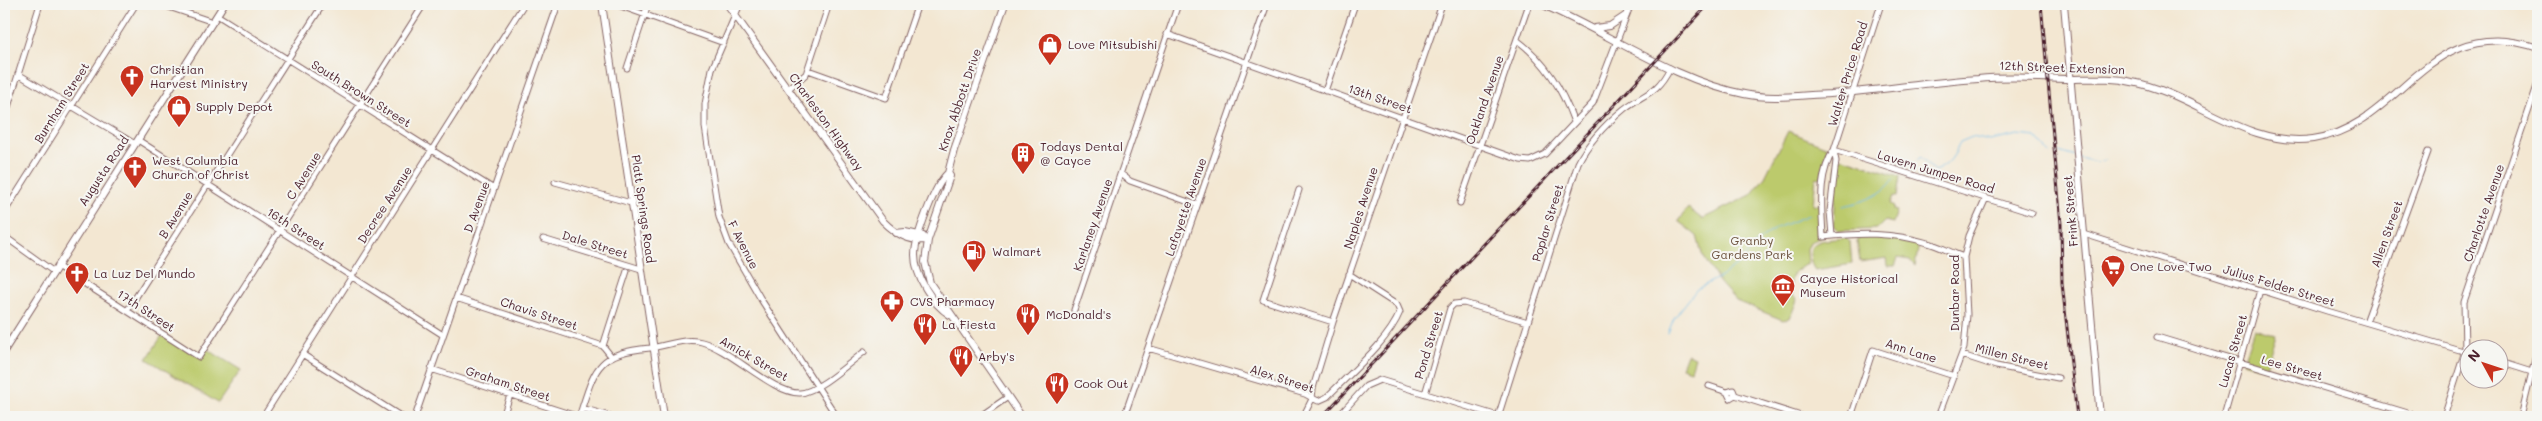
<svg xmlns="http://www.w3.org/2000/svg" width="2542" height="421" font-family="Mali,sans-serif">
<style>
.green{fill:#bcca6c;stroke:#83744c}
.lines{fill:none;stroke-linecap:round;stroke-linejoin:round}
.stream{stroke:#6fbae8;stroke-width:1}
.minor-casing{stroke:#856565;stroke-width:7}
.major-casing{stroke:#856565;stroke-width:8}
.minor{stroke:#fff;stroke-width:5}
.major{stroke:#fff;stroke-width:6}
.rail-casing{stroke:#4a1f2b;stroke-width:3}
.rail{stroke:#f6f6f2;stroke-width:1;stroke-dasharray:4;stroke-linecap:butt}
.labels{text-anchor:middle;stroke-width:4;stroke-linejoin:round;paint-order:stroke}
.poi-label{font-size:12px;fill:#4a1f2b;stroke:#f6f6f2;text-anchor:start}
.street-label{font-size:12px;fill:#4a1f2b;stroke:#f6f6f2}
.park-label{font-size:12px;fill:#6c523e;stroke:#f6f6f2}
</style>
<rect width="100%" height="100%" fill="#f6f6f2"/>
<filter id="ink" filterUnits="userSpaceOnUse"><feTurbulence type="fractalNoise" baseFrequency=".02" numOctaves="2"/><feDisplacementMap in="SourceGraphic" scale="10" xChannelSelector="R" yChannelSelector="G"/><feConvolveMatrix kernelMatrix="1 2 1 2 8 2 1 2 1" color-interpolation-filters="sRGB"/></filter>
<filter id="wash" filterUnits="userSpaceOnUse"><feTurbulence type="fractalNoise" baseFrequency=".0096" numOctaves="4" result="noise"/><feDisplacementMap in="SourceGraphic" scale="20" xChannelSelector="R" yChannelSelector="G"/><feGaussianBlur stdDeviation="1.12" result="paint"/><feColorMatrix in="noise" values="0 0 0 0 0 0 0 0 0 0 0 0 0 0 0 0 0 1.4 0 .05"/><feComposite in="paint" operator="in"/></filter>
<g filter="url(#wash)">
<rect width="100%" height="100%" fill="#f3e7d2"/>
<!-- green -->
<path class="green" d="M1788,131L1828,147L1821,178L1816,177L1813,204L1821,205L1823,237L1810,242L1807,249L1808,264C1791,271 1789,278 1792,295L1797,300L1790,318L1783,320L1736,301L1719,282L1702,254L1697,236L1678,221L1688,208L1702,219L1751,195L1765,177Z
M1843,158L1900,176L1897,197L1893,196L1890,204L1894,206L1893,210L1897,211L1893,223L1885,221L1877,229L1839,231L1834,225L1837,165L1839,159Z
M1860,236L1886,237L1919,244L1915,266L1910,260L1898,258L1895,266H1888L1887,258L1860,262L1857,242Z
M1846,238L1850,242L1852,264L1815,270C1811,265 1811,261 1810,255C1809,237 1833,240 1846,238Z
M2254,328L2276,335L2265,369L2243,362Z
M163,334L199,357L205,348L241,370L218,403L147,359Z
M1687,354L1695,357L1691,370L1682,367Z"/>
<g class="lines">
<!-- stream -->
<path class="stream" d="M2059,152L2075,157
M2079,158L2097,162L2106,160
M1917,160L1921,157L1934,171C1949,166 1955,155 1960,142L1972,137L1990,141L2018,135L2036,137L2050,153
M1843,206C1863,202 1882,196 1894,179
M1668,333L1674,318L1697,289L1722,276L1741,262L1757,242L1776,228L1809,215"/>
</g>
</g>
<g filter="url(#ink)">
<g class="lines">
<defs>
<path id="minor" d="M160,4L213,22
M615,4L724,43
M740,4L712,69L705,104V127L719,217L729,244L762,301L837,417
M1881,4L1834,150C1817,175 1822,209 1823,237C1860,233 1892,232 1928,243C1940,246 1951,253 1964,257
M217,15L494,189
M1167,34L1520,160L1530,161L1545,154L1593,103L1631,4
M1517,40C1546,62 1562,89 1574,122
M627,68L648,4
M808,70L886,98L918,4
M18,74L135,144
M788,89L806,74L829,4
M1325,91L1355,4
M4,120L40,4
M138,140L443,335
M1834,150L2032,213
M1121,174L1130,181L1197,205
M555,182L631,203
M1299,190L1263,300L1333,322
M1460,203L1529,4
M4,213L136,4
M2084,234L2327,311L2470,353
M4,236L54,272
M1832,236L1830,211L1836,161L1834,151
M543,239L641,269
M57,266L199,357L424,4
M456,298L603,346L611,356
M1074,310L1178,4
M127,311L323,4
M2366,322L2428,152
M2157,337L2421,417
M603,346L627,271
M1148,348L1305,394L1318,401L1327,397C1350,373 1388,342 1400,312L1397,305L1349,274
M302,354L402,417
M1962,355L1996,366L2058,378
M2500,362L2538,374
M431,369L579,417
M1709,386L1727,392L1730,398L1735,395L1733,390L1727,392
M1425,394L1450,308L1454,304L1464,303L1528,322
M1735,395L1804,417
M582,408L613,417
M263,417L524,4
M415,417L558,4
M503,417L510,395
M579,417C595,369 595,353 650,348C667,346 685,337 702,342C731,350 774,394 800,393C818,392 849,363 864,352
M979,417L1008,397
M1124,417L1267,4
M1303,417L1312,399L1313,388L1333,322L1442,4
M1338,417L1366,386L1380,380L1498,416
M1498,417L1578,163C1588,143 1607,123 1624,109C1646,92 1656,95 1670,68
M1851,417L1873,350L1954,376
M1938,417L1964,348L1967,315L1964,257L1969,236L1986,198
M2224,417L2260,290
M2444,417L2465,351L2464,302L2538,83
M2521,417L2538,347"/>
<path id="major" d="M602,4L664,417
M727,4L883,221C896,234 909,242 928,240
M1005,4L954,150L948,173L950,176L928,240L925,262L930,283L1022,417
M1541,4C1607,32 1675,81 1744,94C1772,100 1802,95 1830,94C1879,91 1928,82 1978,79C2008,76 2038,78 2068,79C2090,79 2111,77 2132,82C2194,93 2246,148 2313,139C2403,126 2426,10 2538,48
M2064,4L2100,417
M1595,28L1610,26L1625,16
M948,173C935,184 915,237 915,255C915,276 932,304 950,315
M896,233L905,232L923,236
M4,351L224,4"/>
</defs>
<!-- minor casing -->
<use href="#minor" class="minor-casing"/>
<!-- major casing -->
<use href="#major" class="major-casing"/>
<!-- minor -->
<use href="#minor" class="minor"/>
<!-- major -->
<use href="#major" class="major"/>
<defs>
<path id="rail" d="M2041,4L2061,224L2062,283L2077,417
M1322,417L1709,4"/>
</defs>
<!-- rail casing -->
<use href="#rail" class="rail-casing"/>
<!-- rail -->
<use href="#rail" class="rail"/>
</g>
</g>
<!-- icons -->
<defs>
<symbol id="shop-pin" viewBox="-11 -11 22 30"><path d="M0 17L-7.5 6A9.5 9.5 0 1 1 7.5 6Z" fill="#c8321e" stroke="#f6f6f2"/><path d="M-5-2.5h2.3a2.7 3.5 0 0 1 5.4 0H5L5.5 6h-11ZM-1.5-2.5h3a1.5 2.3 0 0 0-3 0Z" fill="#fff"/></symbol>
<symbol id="church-pin" viewBox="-11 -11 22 30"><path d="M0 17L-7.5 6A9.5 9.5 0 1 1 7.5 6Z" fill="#c8321e" stroke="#f6f6f2"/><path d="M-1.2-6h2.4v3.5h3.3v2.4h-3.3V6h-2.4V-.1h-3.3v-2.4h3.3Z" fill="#fff"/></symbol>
<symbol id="building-pin" viewBox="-11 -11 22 30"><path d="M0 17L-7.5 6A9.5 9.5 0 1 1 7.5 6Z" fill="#c8321e" stroke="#f6f6f2"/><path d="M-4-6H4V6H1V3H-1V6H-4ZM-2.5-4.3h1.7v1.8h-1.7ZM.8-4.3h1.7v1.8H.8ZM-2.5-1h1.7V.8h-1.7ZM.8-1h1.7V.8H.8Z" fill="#fff"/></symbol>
<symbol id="fuel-pin" viewBox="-11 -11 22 30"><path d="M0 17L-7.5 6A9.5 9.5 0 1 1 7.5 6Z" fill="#c8321e" stroke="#f6f6f2"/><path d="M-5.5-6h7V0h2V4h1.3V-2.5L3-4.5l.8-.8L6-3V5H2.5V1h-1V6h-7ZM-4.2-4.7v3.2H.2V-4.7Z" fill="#fff"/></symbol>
<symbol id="supermarket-pin" viewBox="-11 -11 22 30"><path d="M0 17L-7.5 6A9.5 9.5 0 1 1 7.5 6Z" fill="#c8321e" stroke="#f6f6f2"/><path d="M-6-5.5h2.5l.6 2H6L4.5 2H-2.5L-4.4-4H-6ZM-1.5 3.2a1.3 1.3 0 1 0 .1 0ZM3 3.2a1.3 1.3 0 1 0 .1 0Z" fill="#fff"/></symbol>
<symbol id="museum-pin" viewBox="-11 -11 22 30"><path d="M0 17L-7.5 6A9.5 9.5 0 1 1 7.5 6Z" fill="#c8321e" stroke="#f6f6f2"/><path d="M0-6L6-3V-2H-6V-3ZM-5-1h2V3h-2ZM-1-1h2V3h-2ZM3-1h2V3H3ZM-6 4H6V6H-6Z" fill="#fff"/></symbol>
<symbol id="pharmacy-pin" viewBox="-11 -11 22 30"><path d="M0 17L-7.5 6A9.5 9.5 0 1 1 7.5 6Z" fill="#c8321e" stroke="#f6f6f2"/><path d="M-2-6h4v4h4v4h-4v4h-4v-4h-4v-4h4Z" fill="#fff"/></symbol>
<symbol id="restaurant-pin" viewBox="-11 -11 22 30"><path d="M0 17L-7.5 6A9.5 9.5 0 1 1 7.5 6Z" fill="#c8321e" stroke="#f6f6f2"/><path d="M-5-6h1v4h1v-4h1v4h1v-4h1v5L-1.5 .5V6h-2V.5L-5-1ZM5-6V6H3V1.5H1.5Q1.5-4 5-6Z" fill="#fff"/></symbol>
</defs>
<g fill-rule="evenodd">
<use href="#shop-pin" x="1036" y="31" width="28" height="38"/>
<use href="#church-pin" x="118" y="63" width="28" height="38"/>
<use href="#shop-pin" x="165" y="93" width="28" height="38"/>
<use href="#building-pin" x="1009" y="140" width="28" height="38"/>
<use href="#church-pin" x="121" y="154" width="28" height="38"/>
<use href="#fuel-pin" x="960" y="238" width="28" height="38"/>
<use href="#supermarket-pin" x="2099" y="253" width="28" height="38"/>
<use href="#church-pin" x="63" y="260" width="28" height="38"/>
<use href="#museum-pin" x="1769" y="272" width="28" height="38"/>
<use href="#pharmacy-pin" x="878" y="288" width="28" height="38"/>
<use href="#restaurant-pin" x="1014" y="301" width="28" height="38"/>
<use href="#restaurant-pin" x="911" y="311" width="28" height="38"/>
<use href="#restaurant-pin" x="947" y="343" width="28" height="38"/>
<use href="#restaurant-pin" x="1043" y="370" width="28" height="38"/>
</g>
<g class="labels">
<!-- poi labels -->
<g class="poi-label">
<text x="1068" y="49">Love Mitsubishi</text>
<text x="150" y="74">Christian<tspan x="150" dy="14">Harvest Ministry</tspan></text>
<text x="196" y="111">Supply Depot</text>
<text x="1040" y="151">Todays Dental<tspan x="1040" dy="14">@ Cayce</tspan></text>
<text x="152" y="165">West Columbia<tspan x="152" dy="14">Church of Christ</tspan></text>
<text x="992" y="256">Walmart</text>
<text x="2130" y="271">One Love Two</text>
<text x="94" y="278">La Luz Del Mundo</text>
<text x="1800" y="283">Cayce Historical<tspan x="1800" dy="14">Museum</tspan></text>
<text x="910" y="306">CVS Pharmacy</text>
<text x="1046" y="319">McDonald's</text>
<text x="942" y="329">La Fiesta</text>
<text x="978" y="361">Arby's</text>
<text x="1074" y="388">Cook Out</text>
</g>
<!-- street labels -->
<g class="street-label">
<text transform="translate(2062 68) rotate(2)" y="4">12th Street Extension</text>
<text transform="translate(1848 74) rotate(-73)" y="4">Walter Price Road</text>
<text transform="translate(361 94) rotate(32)" y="4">South Brown Street</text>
<text transform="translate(1380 99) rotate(19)" y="4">13th Street</text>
<text transform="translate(960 100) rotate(-71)" y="4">Knox Abbott Drive</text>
<text transform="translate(1485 100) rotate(-71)" y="4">Oakland Avenue</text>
<text transform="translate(62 103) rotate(-58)" y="4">Burnham Street</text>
<text transform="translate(826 122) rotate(54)" y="4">Charleston Highway</text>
<text transform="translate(104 171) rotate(-57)" y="4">Augusta Road</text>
<text transform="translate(1936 172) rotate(17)" y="4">Lavern Jumper Road</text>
<text transform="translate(304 176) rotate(-58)" y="4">C Avenue</text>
<text transform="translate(385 205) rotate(-57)" y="4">Decree Avenue</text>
<text transform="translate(477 207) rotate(-70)" y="4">D Avenue</text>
<text transform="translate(1186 207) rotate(-71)" y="4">Lafayette Avenue</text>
<text transform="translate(1361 208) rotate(-72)" y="4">Naples Avenue</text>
<text transform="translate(643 209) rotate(82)" y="4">Platt Springs Road</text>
<text transform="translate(2071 211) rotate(-95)" y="4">Frink Street</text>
<text transform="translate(2484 213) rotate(-71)" y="4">Charlotte Avenue</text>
<text transform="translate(176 215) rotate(-58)" y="4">B Avenue</text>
<text transform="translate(1548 223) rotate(-73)" y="4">Poplar Street</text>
<text transform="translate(1093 225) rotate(-71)" y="4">Karlaney Avenue</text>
<text transform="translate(296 229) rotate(33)" y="4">16th Street</text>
<text transform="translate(2387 234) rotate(-70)" y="4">Allen Street</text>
<text transform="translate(595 245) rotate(17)" y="4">Dale Street</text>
<text transform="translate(743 245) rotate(63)" y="4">F Avenue</text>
<text transform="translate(2279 286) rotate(17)" y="4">Julius Felder Street</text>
<text transform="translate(1955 293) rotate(-90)" y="4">Dunbar Road</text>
<text transform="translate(146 311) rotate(33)" y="4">17th Street</text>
<text transform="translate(539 314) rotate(18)" y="4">Chavis Street</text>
<text transform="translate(1429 345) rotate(-73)" y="4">Pond Street</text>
<text transform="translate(1911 351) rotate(18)" y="4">Ann Lane</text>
<text transform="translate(2233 351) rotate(-74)" y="4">Lucas Street</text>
<text transform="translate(2012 357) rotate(14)" y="4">Millen Street</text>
<text transform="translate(754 359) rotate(30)" y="4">Amick Street</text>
<text transform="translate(2292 368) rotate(16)" y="4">Lee Street</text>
<text transform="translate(1282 379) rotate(18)" y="4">Alex Street</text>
<text transform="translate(508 384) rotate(18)" y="4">Graham Street</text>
</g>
<!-- park labels -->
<g class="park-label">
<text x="1752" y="245">Granby<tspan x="1752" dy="14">Gardens Park</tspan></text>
</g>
</g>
<!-- margin -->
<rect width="2542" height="421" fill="none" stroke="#f6f6f2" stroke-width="20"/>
<!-- north arrow -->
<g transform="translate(2484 364) rotate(310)"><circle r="24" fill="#f6f6f2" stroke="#b1a0a2"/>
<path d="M0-4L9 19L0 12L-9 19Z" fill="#c8321e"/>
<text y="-8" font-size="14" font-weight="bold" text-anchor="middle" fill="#4a1f2b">N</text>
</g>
</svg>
